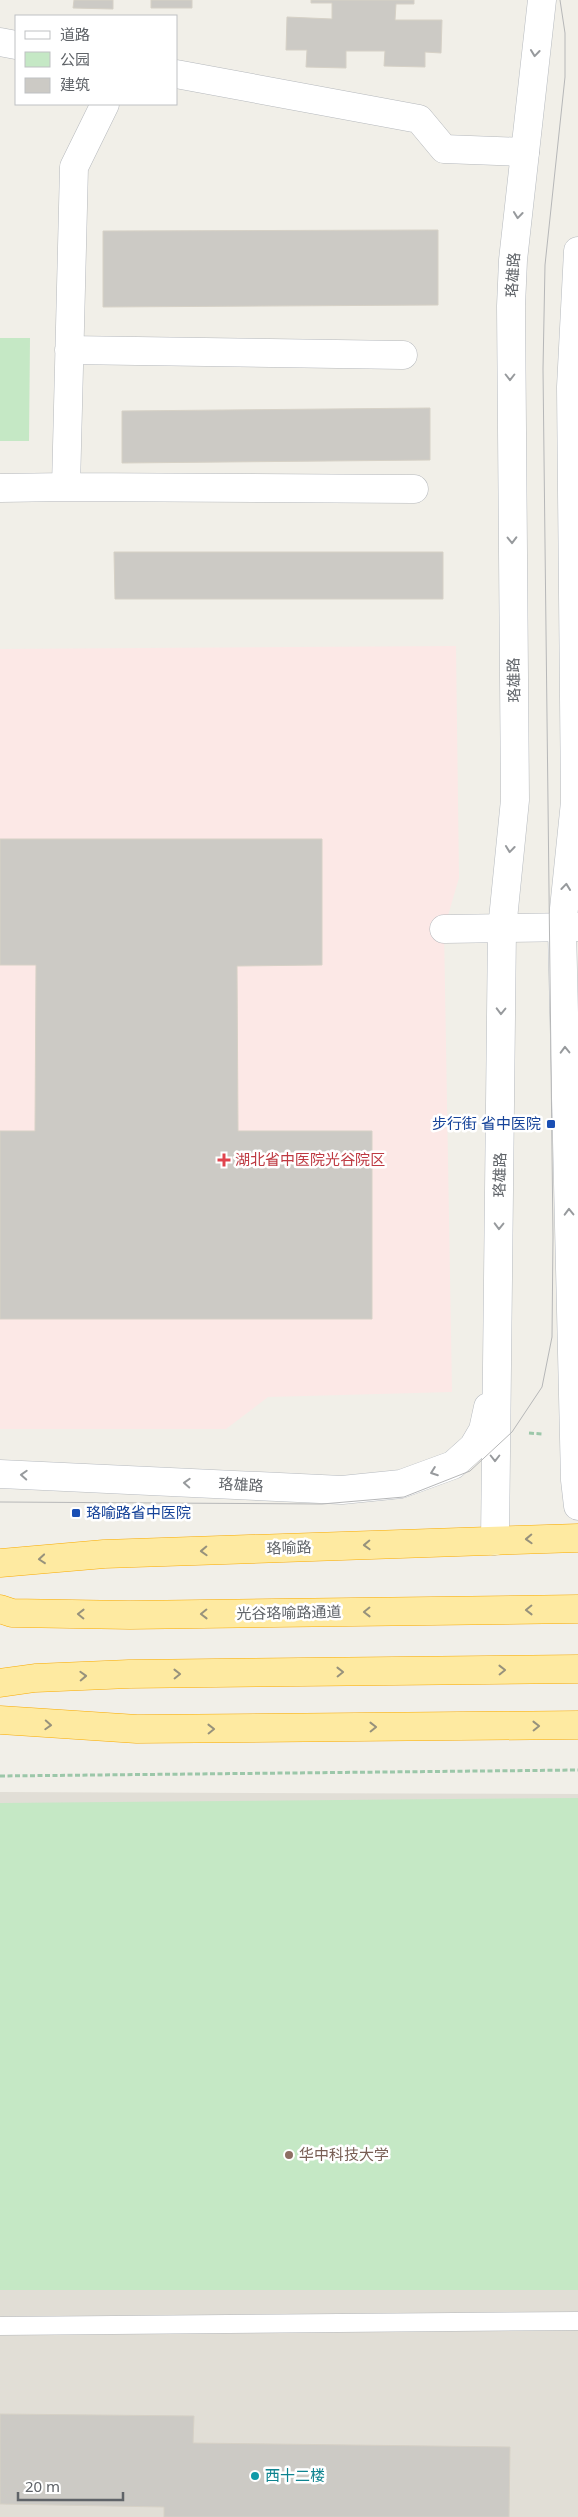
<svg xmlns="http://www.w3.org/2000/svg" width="578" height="2517" font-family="'Noto Sans','Noto Sans SC',sans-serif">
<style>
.education{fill:#e1ded6}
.medical{fill:#fce8e6}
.green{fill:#c5e8c5}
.building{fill:#cccac5;stroke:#d6d1c6}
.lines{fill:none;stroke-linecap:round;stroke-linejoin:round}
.service-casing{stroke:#b5b8bc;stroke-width:19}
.minor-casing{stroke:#b5b8bc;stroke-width:29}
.secondary-casing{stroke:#b6babf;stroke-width:29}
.trunk-casing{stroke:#f9ab00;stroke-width:29}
.path{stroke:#9cc7a9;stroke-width:3;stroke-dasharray:5 2.5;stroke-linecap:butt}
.service{stroke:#fff;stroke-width:18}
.minor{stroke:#fff;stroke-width:28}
.secondary{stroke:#fff;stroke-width:28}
.trunk{stroke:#feeaa1;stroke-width:28}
.tram{stroke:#b6b7b8;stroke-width:1}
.oneway{stroke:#979a9d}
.oneway2{stroke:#97927c}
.transit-dot{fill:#1a4fb4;stroke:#fff;stroke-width:2}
.health-dot{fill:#e0444e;stroke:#fff;stroke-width:2}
.education-dot{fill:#8d6e63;stroke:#fff;stroke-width:2}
.culture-dot{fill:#0f9aa8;stroke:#fff;stroke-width:2}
.labels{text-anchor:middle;stroke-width:5;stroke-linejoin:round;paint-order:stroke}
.street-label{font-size:15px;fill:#5f6368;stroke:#fff}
.transit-label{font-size:15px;fill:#164399;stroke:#fff;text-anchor:end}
.health-label{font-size:15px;fill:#be3a42;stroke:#fff;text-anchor:start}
.education-label{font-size:15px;fill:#785e54;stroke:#fff;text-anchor:start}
.culture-label{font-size:15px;fill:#0d838f;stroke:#fff;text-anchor:start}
</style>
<rect width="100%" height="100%" fill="#f1efe8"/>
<!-- education -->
<path class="education" d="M0,1792L578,1794V2517H0Z"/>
<!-- medical -->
<path class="medical" d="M456,646L459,878L444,929L452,1392L268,1397L226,1429H0V649Z"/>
<!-- green -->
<path class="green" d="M0,338H30L29,441H0Z
M578,1798V2290H0V1803Z"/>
<!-- building -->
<path class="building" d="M74,0H113V9L73,8Z
M151,0H192V8H151Z
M311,0H414V4H396L395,20H442L441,53L425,52V67L384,66L385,51H346V68L306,67L307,50H286L287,17L332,19V3H311Z
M438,230V305L103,307V231Z
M430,408V460L122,463V411Z
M114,552H443V599H115Z
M0,839H322V965L237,966L238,1131H372V1319H0V1131H35L36,965H0Z
M0,2414L194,2416L193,2443L510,2447L509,2517H164V2507L0,2504Z"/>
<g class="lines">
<defs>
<path id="service" d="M0,2326L578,2321"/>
<path id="minor" d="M0,42L16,45
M176,74L419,119L444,149L525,152
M69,350L403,355
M66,487L414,489
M0,488L66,487L74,167L105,104
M444,929L578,927"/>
<path id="secondary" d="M578,251L571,387L575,802L562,928L575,1480L578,1506
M0,1474L342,1490L401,1484L453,1465L473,1447L483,1430L488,1407
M495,1541L502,929L515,800L511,306L513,260L542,0"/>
<path id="trunk" d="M0,1563L104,1554L578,1538
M0,1609L12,1613L130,1615L578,1609
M0,1683L35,1678L129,1674L578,1669
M0,1720L137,1729L578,1725"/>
</defs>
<!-- service casing -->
<use href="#service" class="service-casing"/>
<!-- minor casing -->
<use href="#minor" class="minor-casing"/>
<!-- secondary casing -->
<use href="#secondary" class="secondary-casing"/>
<!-- trunk casing -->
<use href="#trunk" class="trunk-casing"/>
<!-- path -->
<path class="path" d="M529,1433L542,1434
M0,1776L578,1770"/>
<!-- service -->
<use href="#service" class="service"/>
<!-- minor -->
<use href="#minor" class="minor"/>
<!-- secondary -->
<use href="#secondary" class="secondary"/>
<!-- trunk -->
<use href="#trunk" class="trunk"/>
<!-- tram -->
<path class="tram" d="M0,1502L322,1504L404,1497L470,1471L512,1432L542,1387L552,1337L553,1237L543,369L545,265L565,77V33L560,0"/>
</g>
<!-- one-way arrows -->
<defs><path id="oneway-chevron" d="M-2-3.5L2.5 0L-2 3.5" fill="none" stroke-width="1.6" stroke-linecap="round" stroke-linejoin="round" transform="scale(1.25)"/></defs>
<g class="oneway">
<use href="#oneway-chevron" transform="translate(535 53) rotate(96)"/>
<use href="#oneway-chevron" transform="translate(518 215) rotate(96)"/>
<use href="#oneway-chevron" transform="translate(510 377) rotate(90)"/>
<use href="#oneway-chevron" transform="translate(512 540) rotate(89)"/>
<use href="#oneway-chevron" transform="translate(510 849) rotate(96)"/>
<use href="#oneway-chevron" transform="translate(566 887) rotate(-84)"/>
<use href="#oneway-chevron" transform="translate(501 1011) rotate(91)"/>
<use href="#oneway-chevron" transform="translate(565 1050) rotate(-91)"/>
<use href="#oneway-chevron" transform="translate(569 1212) rotate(-91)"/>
<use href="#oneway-chevron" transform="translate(499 1226) rotate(91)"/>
<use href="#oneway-chevron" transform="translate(495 1458) rotate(90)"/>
<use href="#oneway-chevron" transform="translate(434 1472) rotate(160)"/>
<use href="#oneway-chevron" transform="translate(24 1475) rotate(-177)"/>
<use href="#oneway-chevron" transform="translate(187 1483) rotate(-177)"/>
</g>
<g class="oneway2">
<use href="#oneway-chevron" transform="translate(529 1539) rotate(178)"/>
<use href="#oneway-chevron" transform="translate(367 1545) rotate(178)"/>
<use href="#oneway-chevron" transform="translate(204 1551) rotate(178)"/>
<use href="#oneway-chevron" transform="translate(42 1559) rotate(175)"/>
<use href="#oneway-chevron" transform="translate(529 1610) rotate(179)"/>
<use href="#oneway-chevron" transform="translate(367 1612) rotate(179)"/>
<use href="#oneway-chevron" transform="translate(81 1614) rotate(-179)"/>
<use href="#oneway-chevron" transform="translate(204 1614) rotate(179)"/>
<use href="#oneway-chevron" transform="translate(502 1670) rotate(-1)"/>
<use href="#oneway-chevron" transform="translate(340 1672) rotate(-1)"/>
<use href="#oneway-chevron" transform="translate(177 1674) rotate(-1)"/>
<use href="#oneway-chevron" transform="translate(83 1676) rotate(-2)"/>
<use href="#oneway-chevron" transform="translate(48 1725) rotate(3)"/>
<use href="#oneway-chevron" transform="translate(536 1726) rotate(-1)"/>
<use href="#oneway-chevron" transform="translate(373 1727) rotate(-1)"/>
<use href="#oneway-chevron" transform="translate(211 1729) rotate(-1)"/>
</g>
<!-- markers -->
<g class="transit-dot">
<rect x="546" y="1119" width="10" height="10" rx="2.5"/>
<rect x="71" y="1508" width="10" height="10" rx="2.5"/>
</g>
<path class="health-dot" d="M221.5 1152.5h5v5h5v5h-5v5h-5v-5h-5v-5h5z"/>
<circle class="education-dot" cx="289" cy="2155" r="5"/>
<circle class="culture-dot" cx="255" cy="2476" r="5"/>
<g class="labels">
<!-- street labels -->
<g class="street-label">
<text transform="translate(513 275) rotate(-86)" y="5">珞雄路</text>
<text transform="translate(514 680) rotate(-91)" y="5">珞雄路</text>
<text transform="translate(500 1175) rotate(-89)" y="5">珞雄路</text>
<text transform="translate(241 1485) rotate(3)" y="5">珞雄路</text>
<text transform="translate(289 1548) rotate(-2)" y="5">珞喻路</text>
<text transform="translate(289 1613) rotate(-1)" y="5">光谷珞喻路通道</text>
</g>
<!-- transit labels -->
<g class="transit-label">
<text x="541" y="1129">步行街 省中医院</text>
<text x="86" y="1518" text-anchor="start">珞喻路省中医院</text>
</g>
<!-- health labels -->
<g class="health-label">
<text x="235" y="1165">湖北省中医院光谷院区</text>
</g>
<!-- education labels -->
<g class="education-label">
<text x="299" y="2160">华中科技大学</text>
</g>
<!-- culture labels -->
<g class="culture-label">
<text x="265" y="2481">西十二楼</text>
</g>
</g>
<!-- legend -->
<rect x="15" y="15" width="162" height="90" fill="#ffffff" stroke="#bfc1c3"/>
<rect x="25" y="31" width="25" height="8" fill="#ffffff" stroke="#bfc1c3"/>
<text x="60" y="40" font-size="15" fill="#5f6368">道路</text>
<rect x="25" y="52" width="25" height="15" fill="#c5e8c5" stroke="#bfc1c3"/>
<text x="60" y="65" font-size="15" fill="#5f6368">公园</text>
<rect x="25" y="78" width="25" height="15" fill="#cccac5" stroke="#bfc1c3"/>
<text x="60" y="90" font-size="15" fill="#5f6368">建筑</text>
<!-- scale -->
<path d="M18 2492v8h105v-8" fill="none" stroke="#5f6368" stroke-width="2.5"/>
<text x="25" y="2492" font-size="15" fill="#5f6368" stroke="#ffffff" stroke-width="4" paint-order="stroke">20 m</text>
</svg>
